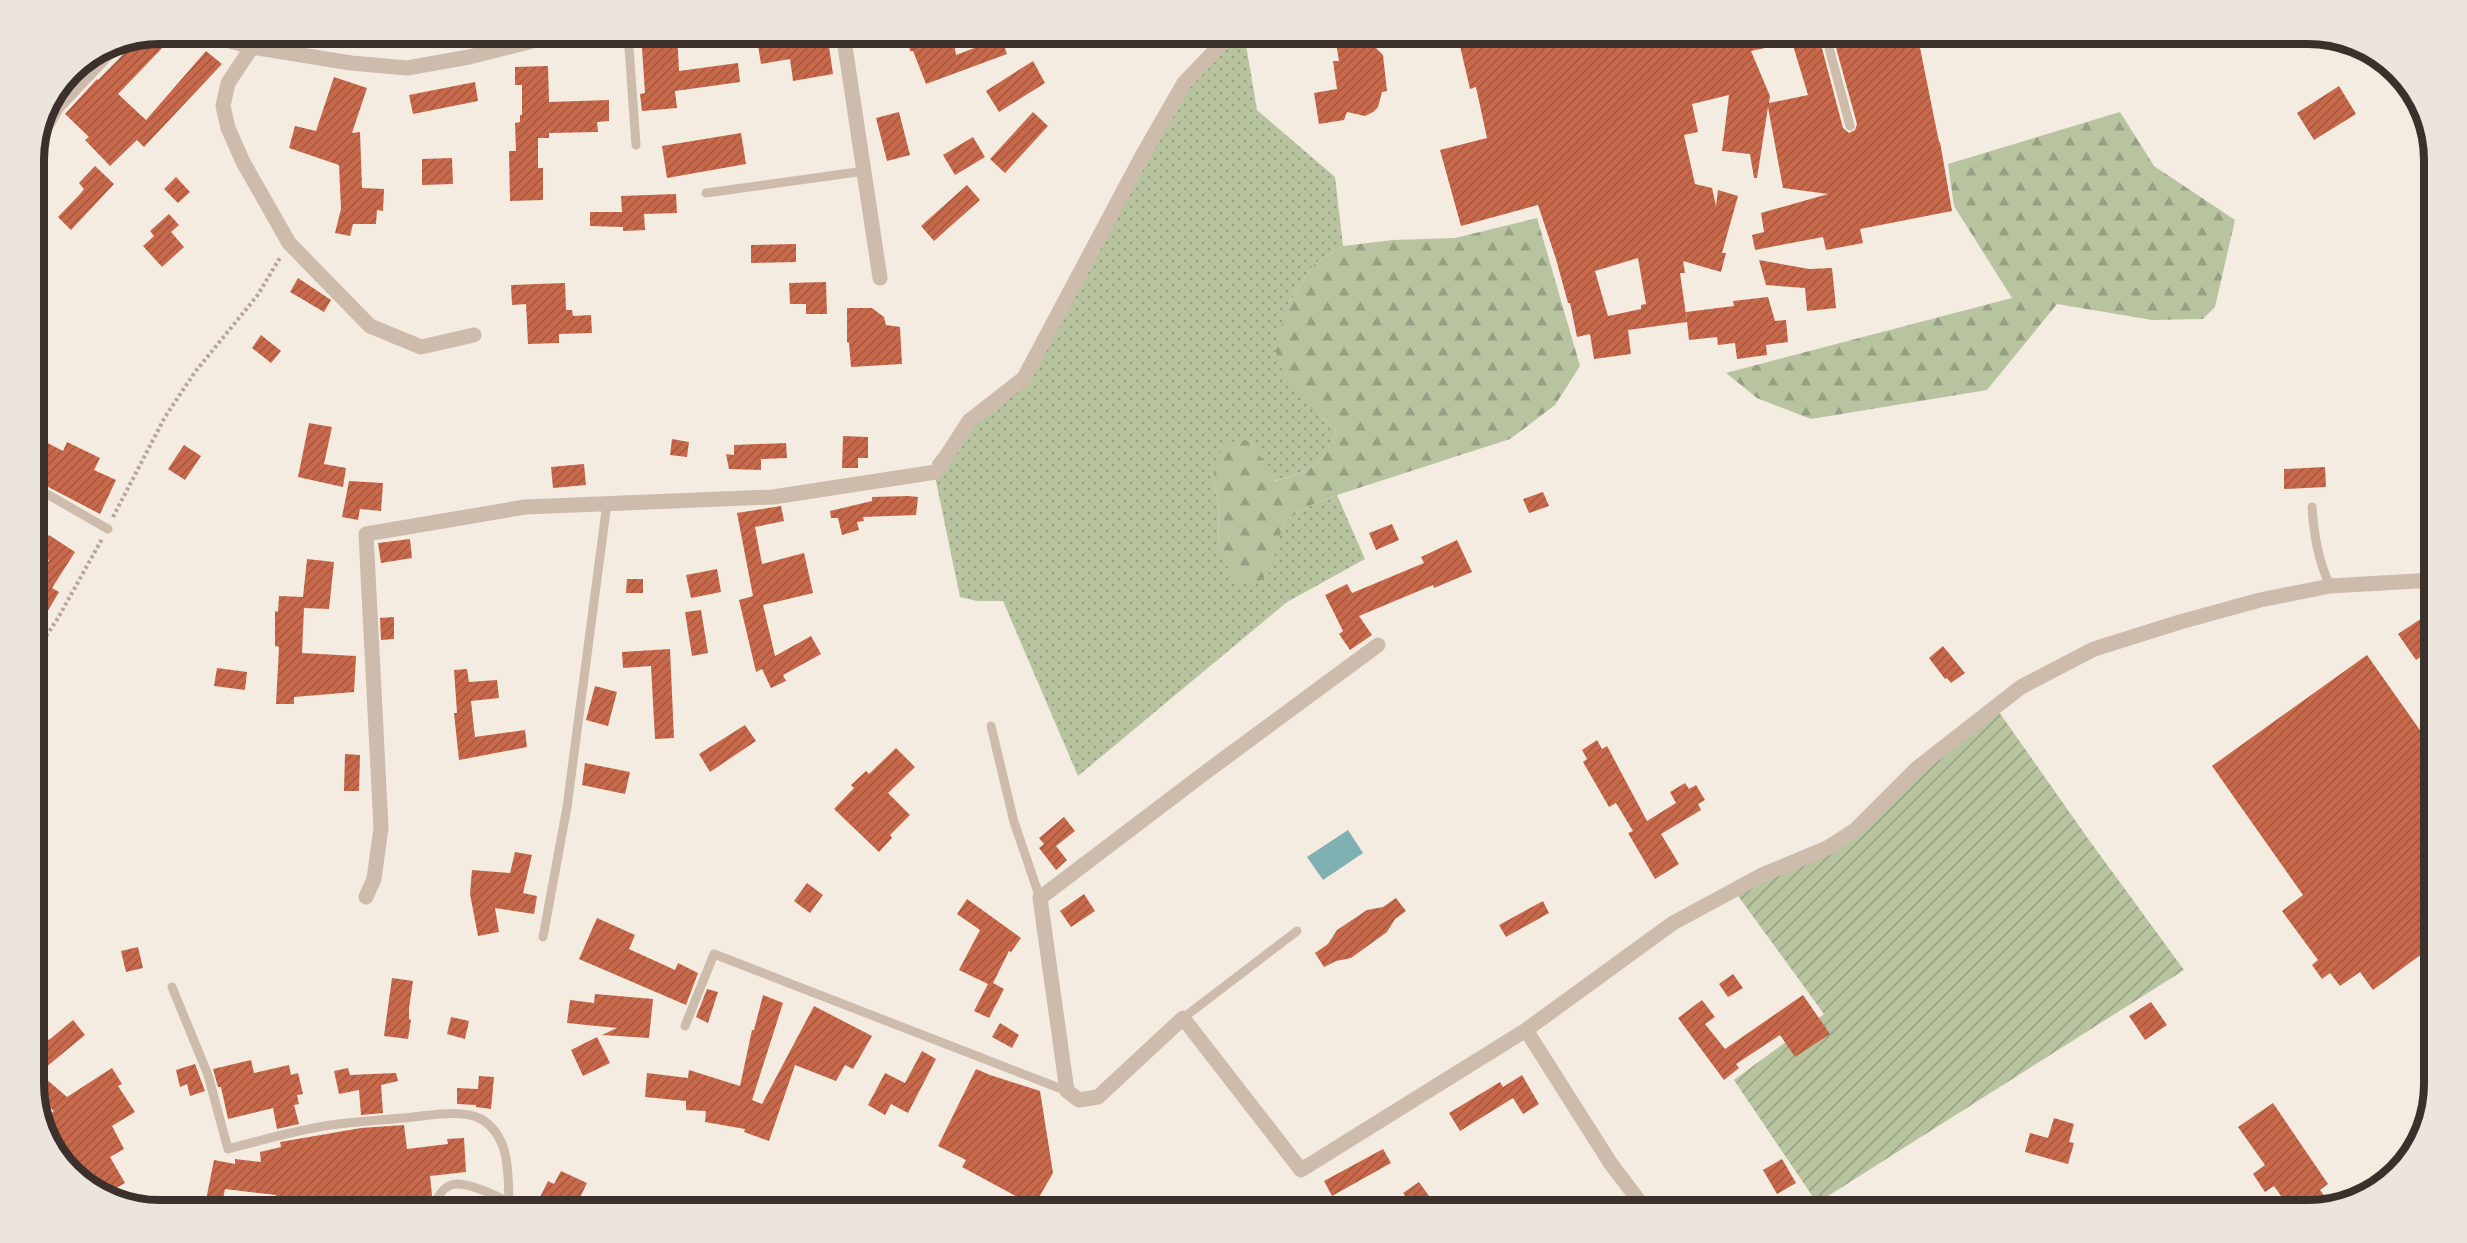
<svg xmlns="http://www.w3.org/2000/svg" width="2467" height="1243" font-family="Poppins,sans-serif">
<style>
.grass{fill:url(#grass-dots)}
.forest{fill:url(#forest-firs)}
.garden{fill:url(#garden-furrows)}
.water{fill:#7fb0b2}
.building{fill:url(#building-hatch);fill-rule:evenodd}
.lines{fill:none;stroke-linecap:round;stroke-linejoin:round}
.path{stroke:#b9a596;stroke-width:4;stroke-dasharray:3 3;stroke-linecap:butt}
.service{stroke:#cdbbac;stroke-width:9}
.minor{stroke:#cdbbac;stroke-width:15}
.rim{fill:none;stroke:#3b302b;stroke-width:8}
</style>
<defs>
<pattern id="grass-dots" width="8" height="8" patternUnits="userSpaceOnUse" patternTransform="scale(1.5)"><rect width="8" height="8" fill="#b8c4a0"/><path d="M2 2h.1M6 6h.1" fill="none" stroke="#97a083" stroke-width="1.8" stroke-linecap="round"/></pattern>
<pattern id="forest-firs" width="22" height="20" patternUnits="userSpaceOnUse" patternTransform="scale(1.5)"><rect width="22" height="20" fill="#b8c4a0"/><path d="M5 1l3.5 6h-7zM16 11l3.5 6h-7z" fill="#97a083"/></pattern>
<pattern id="garden-furrows" width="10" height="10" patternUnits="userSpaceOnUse" patternTransform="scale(1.5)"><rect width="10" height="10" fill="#b8c4a0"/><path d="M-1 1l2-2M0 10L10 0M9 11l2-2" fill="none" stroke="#97a083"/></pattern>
<pattern id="building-hatch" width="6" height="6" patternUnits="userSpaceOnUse" patternTransform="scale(1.5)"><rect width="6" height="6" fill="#c8694b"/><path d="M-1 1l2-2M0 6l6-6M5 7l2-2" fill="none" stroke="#a4573f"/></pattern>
</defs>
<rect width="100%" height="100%" fill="#f4ebe1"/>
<!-- grass -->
<path class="grass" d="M1224,33H1244L1257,110L1335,177L1343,246L1313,265L1288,305L1318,415L1336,429C1325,466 1309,471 1274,481L1251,441L1213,479L1219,507L1218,547L1276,546L1284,521L1311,505L1337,495L1365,559L1287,602L1078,776L1003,601H977L960,597L932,462L967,419L1020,373L1178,84Z"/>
<!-- forest -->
<path class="forest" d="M2120,112L2154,166L2235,220L2215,307L2203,319L2152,320L2057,304L1987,390L1811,419L1757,398L1726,373L2012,298L1954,206L1948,164Z
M1537,218L1580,366L1555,405L1510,439L1337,495L1311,505L1284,521L1270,572L1254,586L1235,581L1218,547L1219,507L1213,479L1217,457L1230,442L1251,441L1275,481C1309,471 1325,466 1336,429L1318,415L1287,384L1274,346L1288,305L1313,265L1343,246L1393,240L1455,238Z"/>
<!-- garden -->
<path class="garden" d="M1994,705L2089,840L2184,970L1817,1203L1734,1080L1824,1014L1733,889L1829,845Z"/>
<!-- water -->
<path class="water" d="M1348,830L1363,853L1323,880L1307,857Z"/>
<!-- building -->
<path class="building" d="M157,33L167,43L118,94L146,120L206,51L222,64L144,147L137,140L110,166L85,140L89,137L65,114L97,79L98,80L140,37Z
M641,33H677L679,71L738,63L740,82L675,91L677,108L642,111L640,94L645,93Z
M756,33H827L833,74L793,81L790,59L761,64Z
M907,33H952L956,55L1001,38L1007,54L926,84L913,51H910Z
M1342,33L1375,34L1376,48L1383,55L1387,91L1382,92L1378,107L1373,112L1365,116L1347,112L1344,120L1319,124L1314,93L1337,89L1333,61H1339L1336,43L1342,42Z
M1457,33H1481L1482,36L1499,33H1528L1542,47L1594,33H1680V42L1720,33H1818L1843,128L1849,133L1855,130L1857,124L1832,33H1917L1939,142H1940L1952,211L1860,229L1863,243L1826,250L1823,237L1755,250L1752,235L1764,232L1761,213L1828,194L1783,188L1768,107L1757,178H1754L1750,154L1722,151L1729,95L1692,104L1698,132L1684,135L1695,184L1712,188L1716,206L1718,190L1738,196L1722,253H1726L1721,272L1683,261L1685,273H1680L1687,322L1628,330L1631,354L1594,359L1590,334L1577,337L1570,303H1568L1556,259L1538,205L1461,226L1440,150L1487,138L1476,87L1470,89ZM1792,42L1808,95L1769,103L1770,96L1751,51ZM1638,258L1646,304L1641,305V309L1608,316L1595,271Z
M1033,61L1045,83L999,112L986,91Z
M75,66L85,72L64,94L56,90L70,70Z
M548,66L549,102L609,100V121L597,122L598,132L549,133V138H538V168H543V200L510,201L509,151H516L515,123L520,122V115H522V85H515V67Z
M334,77L367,88L352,133L360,132L362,188L384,189L383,211L377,210L376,224H353L350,236L335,233L341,209L339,165L289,148L295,126L316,131Z
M475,82L478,101L413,114L409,95Z
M2339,86L2356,114L2314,140L2297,113Z
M899,112L910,155L887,161L876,118Z
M1033,112L1048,126L1005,173L990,159Z
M741,133L746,164L667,178L662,146Z
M973,137L985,157L955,175L943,155Z
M452,158L453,184L422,185V159Z
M95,166L114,184L71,230L58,217L81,193L84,189L79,183Z
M176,177L190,192L178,203L164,189Z
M967,185L980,200L934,241L921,226Z
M676,194L677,213L644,214L645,230L623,231V227L590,226V212H622L621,196Z
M169,214L179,225L171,232L184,247L162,267L143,246L154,236L150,231Z
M796,244V262L751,263V245Z
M1759,260L1809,269L1832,268L1836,308L1807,311L1805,288L1766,285Z
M298,278L331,300L324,312L290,292Z
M826,282L827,314H806V304H790L789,283Z
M565,283L566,310H572L573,316L591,315L592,333L559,334V343L528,344L526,304L512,305L511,285Z
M1768,297L1775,321L1786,320L1788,342L1766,345L1767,355L1737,359L1735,343L1718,345L1717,337L1689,340L1686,312L1734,306L1733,301Z
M847,308H872L884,317L886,325L900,327L902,364L851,367L849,343L847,342Z
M261,335L281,351L271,363L252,348Z
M309,423L332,427L324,464L346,468L343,487L298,477Z
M843,436L868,437V458H858V468H842Z
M40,439L63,451L67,442L100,458L94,470L116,480L100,514L33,479L39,466L33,463V451Z
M672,439L689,442L687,457L670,455Z
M786,443L787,458L761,459V470L729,469L726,454L734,455V445Z
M184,445L201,456L185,480L168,469Z
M584,464L586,485L553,488L551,467Z
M2325,467L2326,487L2284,489V469Z
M349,481L383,483L381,511L360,509L358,520L342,517Z
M1543,492L1549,506L1529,513L1523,499Z
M908,496L918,497L916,515L863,517L864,521L857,522L859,530L842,535L838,518H831L830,511L872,501V497Z
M781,506L784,521L755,527L762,564L804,553L813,593L763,605L775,656L811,636L821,654L783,675L786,681L771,688L762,669L756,672L739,600L753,596L737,513Z
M1392,524L1399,540L1376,550L1369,533Z
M49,535L75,552L52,588L59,592L33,636V588L49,560L38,553Z
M410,539L412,558L381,563L378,543Z
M1457,540L1472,572L1434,588L1433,585L1359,616L1372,635L1350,650L1339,634L1343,631L1325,595L1347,584L1352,593L1424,563L1421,557Z
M307,559L334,562L329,609L304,608L302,653L356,656L354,692L294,697V704H276L279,647L275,646V611L278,612L279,596L303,597Z
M717,569L721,592L691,598L686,575Z
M627,579H643V593H626Z
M701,610L708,653L692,656L685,612Z
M2434,610V648L2416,660L2398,634Z
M394,617V639L381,640L380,618Z
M1943,646L1965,673L1951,683L1947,678L1945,679L1929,658Z
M670,649L674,738L655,739L651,666L623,668L622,652Z
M2367,655L2434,750V945L2373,990L2360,972L2340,986L2330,973L2322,979L2312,965L2318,960L2282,911L2303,895L2212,766Z
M217,668L247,672L245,690L214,686Z
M467,669L469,682L497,680L499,698L471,701L475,737L525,730L527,747L459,760L454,713H457L454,670Z
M595,686L617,692L608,726L586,720Z
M745,725L756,741L710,772L699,754Z
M1597,740L1602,749L1607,746L1647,821L1676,803L1670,792L1685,783L1689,789L1696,785L1705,800L1698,804L1701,810L1661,834L1679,864L1655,879L1628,833L1633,831L1616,803L1609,807L1583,762L1587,759L1582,750Z
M896,748L915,767L888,793L910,815L890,835L892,838L879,852L834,809L854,788L851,785L866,771L869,774Z
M345,754L360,755L359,791H344Z
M585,763L630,772L625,794L582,785Z
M1064,817L1075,831L1056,846L1067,860L1056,870L1039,848L1044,844L1039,838Z
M515,852L532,855L523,893L537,896L534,914L495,908L499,932L478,936L470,894L472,870L510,873Z
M807,883L823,895L810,913L794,901Z
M1084,894L1095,911L1071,927L1060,911Z
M1396,898L1406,911L1395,919L1387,932L1351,958L1336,961L1324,967L1315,953L1328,944L1337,930L1367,910L1383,907Z
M967,899L1021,938L1011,952L1009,951L993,983L1004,989L989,1018L974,1011L988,984L959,970L980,930L957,914Z
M1543,901L1549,913L1506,937L1499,925Z
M597,918L635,935L629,949L675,970L678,963L698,973L686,1005L579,959Z
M138,947L143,968L126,972L121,951Z
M1733,974L1743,988L1728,997L1719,984Z
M392,978L413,981L409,1008V1019L411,1020L408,1039L384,1036Z
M707,989L718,992L708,1023L696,1017Z
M595,994L653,999L649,1038L602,1035L617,1028L567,1023L570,1000L594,1003Z
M763,995L783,1003L752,1100L762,1104L814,1006L872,1036L853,1069L845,1065L836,1081L795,1065L769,1141L744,1132L745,1129L705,1122L706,1111L686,1110V1101L645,1097L647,1073L688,1078L689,1070L740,1086L752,1030H754Z
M1803,995L1830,1034L1795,1057L1780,1035L1736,1064L1739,1068L1724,1080L1678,1018L1702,1000L1715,1017L1705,1024L1725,1049Z
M2151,1002L2167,1025L2145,1040L2129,1016Z
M451,1017L469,1021L465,1039L447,1034Z
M73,1020L85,1035L39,1073L67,1097L112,1068L122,1084L118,1086L135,1112L112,1126L124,1149L110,1157L125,1183L105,1194L93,1173L83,1179L54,1154L43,1120L54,1111L33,1092V1026L49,1040Z
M1000,1023L1019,1035L1012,1048L992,1037Z
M597,1037L610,1063L583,1076L571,1050Z
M922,1051L936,1059L908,1113L891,1104L885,1115L868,1105L885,1073L905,1083Z
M251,1060L254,1073L289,1065L291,1075L298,1073L303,1094L297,1095L299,1104L294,1105L299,1124L277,1129L273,1108L228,1119L221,1087H218L213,1069Z
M195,1064L205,1091L190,1096L187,1084L180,1087L176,1070Z
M348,1068L350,1075L396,1073L398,1081L381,1085L383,1113L361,1115L359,1090L339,1094L334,1071Z
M976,1069L990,1075L1040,1091L1053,1173L1034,1206L962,1167L966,1160L938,1146Z
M1522,1075L1539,1104L1523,1114L1513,1098L1460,1131L1449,1113L1500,1082L1503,1087Z
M479,1076L494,1077L491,1109L476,1107V1105L457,1104V1088L478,1089Z
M2273,1103L2328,1184L2320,1190L2326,1198L2310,1209L2305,1202L2291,1210L2274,1186L2265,1192L2253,1174L2265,1165L2238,1127Z
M2054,1118L2074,1124L2069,1142L2074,1143L2068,1164L2025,1152L2030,1133L2048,1138Z
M404,1125L407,1149L448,1144L447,1139L464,1138L466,1172L430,1176L432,1195L426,1210H267L276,1195L225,1189L221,1210H204L214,1160L235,1164V1159L261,1162L260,1152L281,1147L280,1142L361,1128Z
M1383,1149L1391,1163L1332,1196L1324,1181Z
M1782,1159L1796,1183L1777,1194L1763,1170Z
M561,1171L587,1183L574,1210H547L536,1205L548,1181L554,1184Z
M1419,1182L1439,1210H1415L1403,1193Z"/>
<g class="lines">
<!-- path -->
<path class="path" d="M113,517L165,417L195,372L257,296L281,256
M33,656L58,618L102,539"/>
<!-- service -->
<path class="service" d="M628,33L636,145
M1825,33L1850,126
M48,103L59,109
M33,155L59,109L124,40
M706,193L865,171
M33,486L108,529
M2312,507C2314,535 2318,560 2330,586
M991,726L1014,822L1040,898
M543,937L567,807L607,503
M172,987L208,1075L228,1149C262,1140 296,1130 331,1125C358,1121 386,1120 413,1117C433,1115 463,1109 481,1119C510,1136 508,1172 509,1201
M1183,1018L1297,931
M685,1026L714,954L1067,1091
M433,1210C436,1199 443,1184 457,1184C475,1184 507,1201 523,1210"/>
<!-- minor -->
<path class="minor" d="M201,33L252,47L351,63L407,68L469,57L564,33
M843,33L880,278
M252,47L228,83L223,106L228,128L243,162L289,243L370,326L421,347L474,335
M1378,645L1206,772L1040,898L1067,1091L1079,1100L1098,1097L1183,1018L1301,1170L1526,1030L1673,923L1762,875L1827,848L1855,830L1916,769L2021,687L2094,649L2180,622L2260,600L2330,586L2434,580
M366,897L374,879L381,828L366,534L525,507L773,497L936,472L969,421L1024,378L1142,156L1184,83L1232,33
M1526,1030L1611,1164L1646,1210"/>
</g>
<!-- crop -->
<path d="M0 0H2467V1243H0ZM160 44H2308A116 116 0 0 1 2424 160V1084A116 116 0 0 1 2308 1200H160A116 116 0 0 1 44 1084V160A116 116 0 0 1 160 44Z" fill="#ece5de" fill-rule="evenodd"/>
<path class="rim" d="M160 44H2308A116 116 0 0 1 2424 160V1084A116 116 0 0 1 2308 1200H160A116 116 0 0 1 44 1084V160A116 116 0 0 1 160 44Z"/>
</svg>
